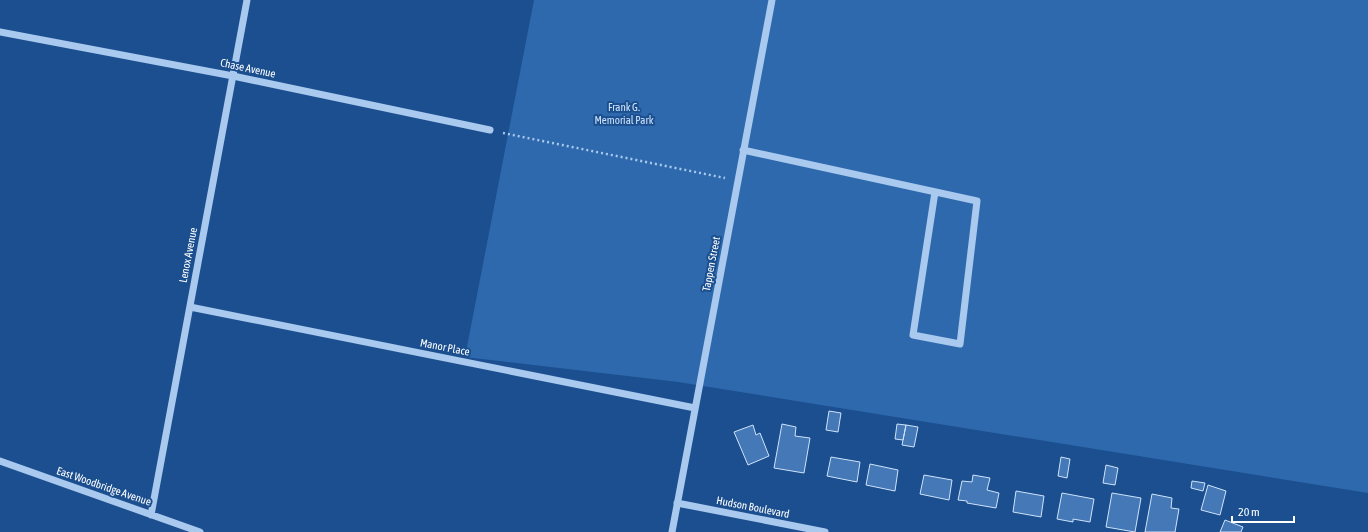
<svg xmlns="http://www.w3.org/2000/svg" width="1368" height="532" font-family="'Asap Condensed',sans-serif">
<style>
.green{fill:#2e69ad}
.building{fill:#4478b7;stroke:#cfe3fa}
.lines{fill:none;stroke-linecap:round;stroke-linejoin:round}
.path{stroke:#a9c9ee;stroke-width:2.5;stroke-dasharray:2 3;stroke-linecap:butt}
.minor{stroke:#a9c9ee;stroke-width:7}
.labels{text-anchor:middle;stroke-width:4;stroke-linejoin:round;paint-order:stroke}
.street-label{font-size:11px;fill:#fff;stroke:#1b4f8f}
.park-label{font-size:11px;fill:#cfe3fa;stroke:#1b4f8f}
</style>
<rect width="100%" height="100%" fill="#1b4f8f"/>
<!-- green -->
<path class="green" d="M534,0H1368V493L678,382L465,357Z"/>
<!-- building -->
<path class="building" d="M829,411L841,413L838,432L826,430Z
M782,424L796,427L795,436L810,438L804,473L774,468Z
M897,424L906,425L903,440L895,439Z
M753,425L756,435L760,433L769,456L748,465L734,432Z
M906,425L918,427L914,447L902,445Z
M831,457L860,462L857,482L827,476Z
M1061,457L1070,459L1067,478L1058,476Z
M870,464L898,470L895,491L866,485Z
M1106,465L1118,468L1115,485L1103,483Z
M924,475L952,480L949,500L920,494Z
M973,475L990,478L987,490L999,493L996,508L967,503V501L958,500L962,481L972,482Z
M1192,481L1205,483L1203,491L1191,488Z
M1208,485L1226,491L1220,515L1201,510Z
M1016,491L1044,496L1041,517L1013,512Z
M1062,493L1094,499L1090,522L1073,519V522L1057,519Z
M1112,493L1141,498L1135,532L1106,527Z
M1152,494L1172,498L1171,508L1179,509L1175,532H1145Z
M1225,520L1243,527L1241,532H1220Z"/>
<g class="lines">
<!-- path -->
<path class="path" d="M503,133L725,178"/>
<!-- minor -->
<path class="minor" d="M0,32L233,76L490,130
M743,150L977,201L960,344L913,335L935,192
M190,307L695,408
M0,461L200,532
M677,503L825,532
M151,515L247,0
M672,532L772,0"/>
</g>
<g class="labels">
<!-- street labels -->
<g class="street-label">
<text transform="translate(248 68) rotate(12)" y="4">Chase Avenue</text>
<text transform="translate(188 255) rotate(-79)" y="4">Lenox Avenue</text>
<text transform="translate(711 264) rotate(-79)" y="4">Tappen Street</text>
<text transform="translate(445 347) rotate(11)" y="4">Manor Place</text>
<text transform="translate(104 486) rotate(19)" y="4">East Woodbridge Avenue</text>
<text transform="translate(753 507) rotate(11)" y="4">Hudson Boulevard</text>
</g>
<!-- park labels -->
<g class="park-label">
<text x="624" y="111">Frank G.<tspan x="624" dy="13">Memorial Park</tspan></text>
</g>
</g>
<!-- scale -->
<path d="M1232 516v6h62v-6" fill="none" stroke="#ffffff" stroke-width="2"/>
<text x="1238" y="516" font-size="12" fill="#ffffff" stroke="#1b4f8f" stroke-width="3" paint-order="stroke">20 m</text>
</svg>
